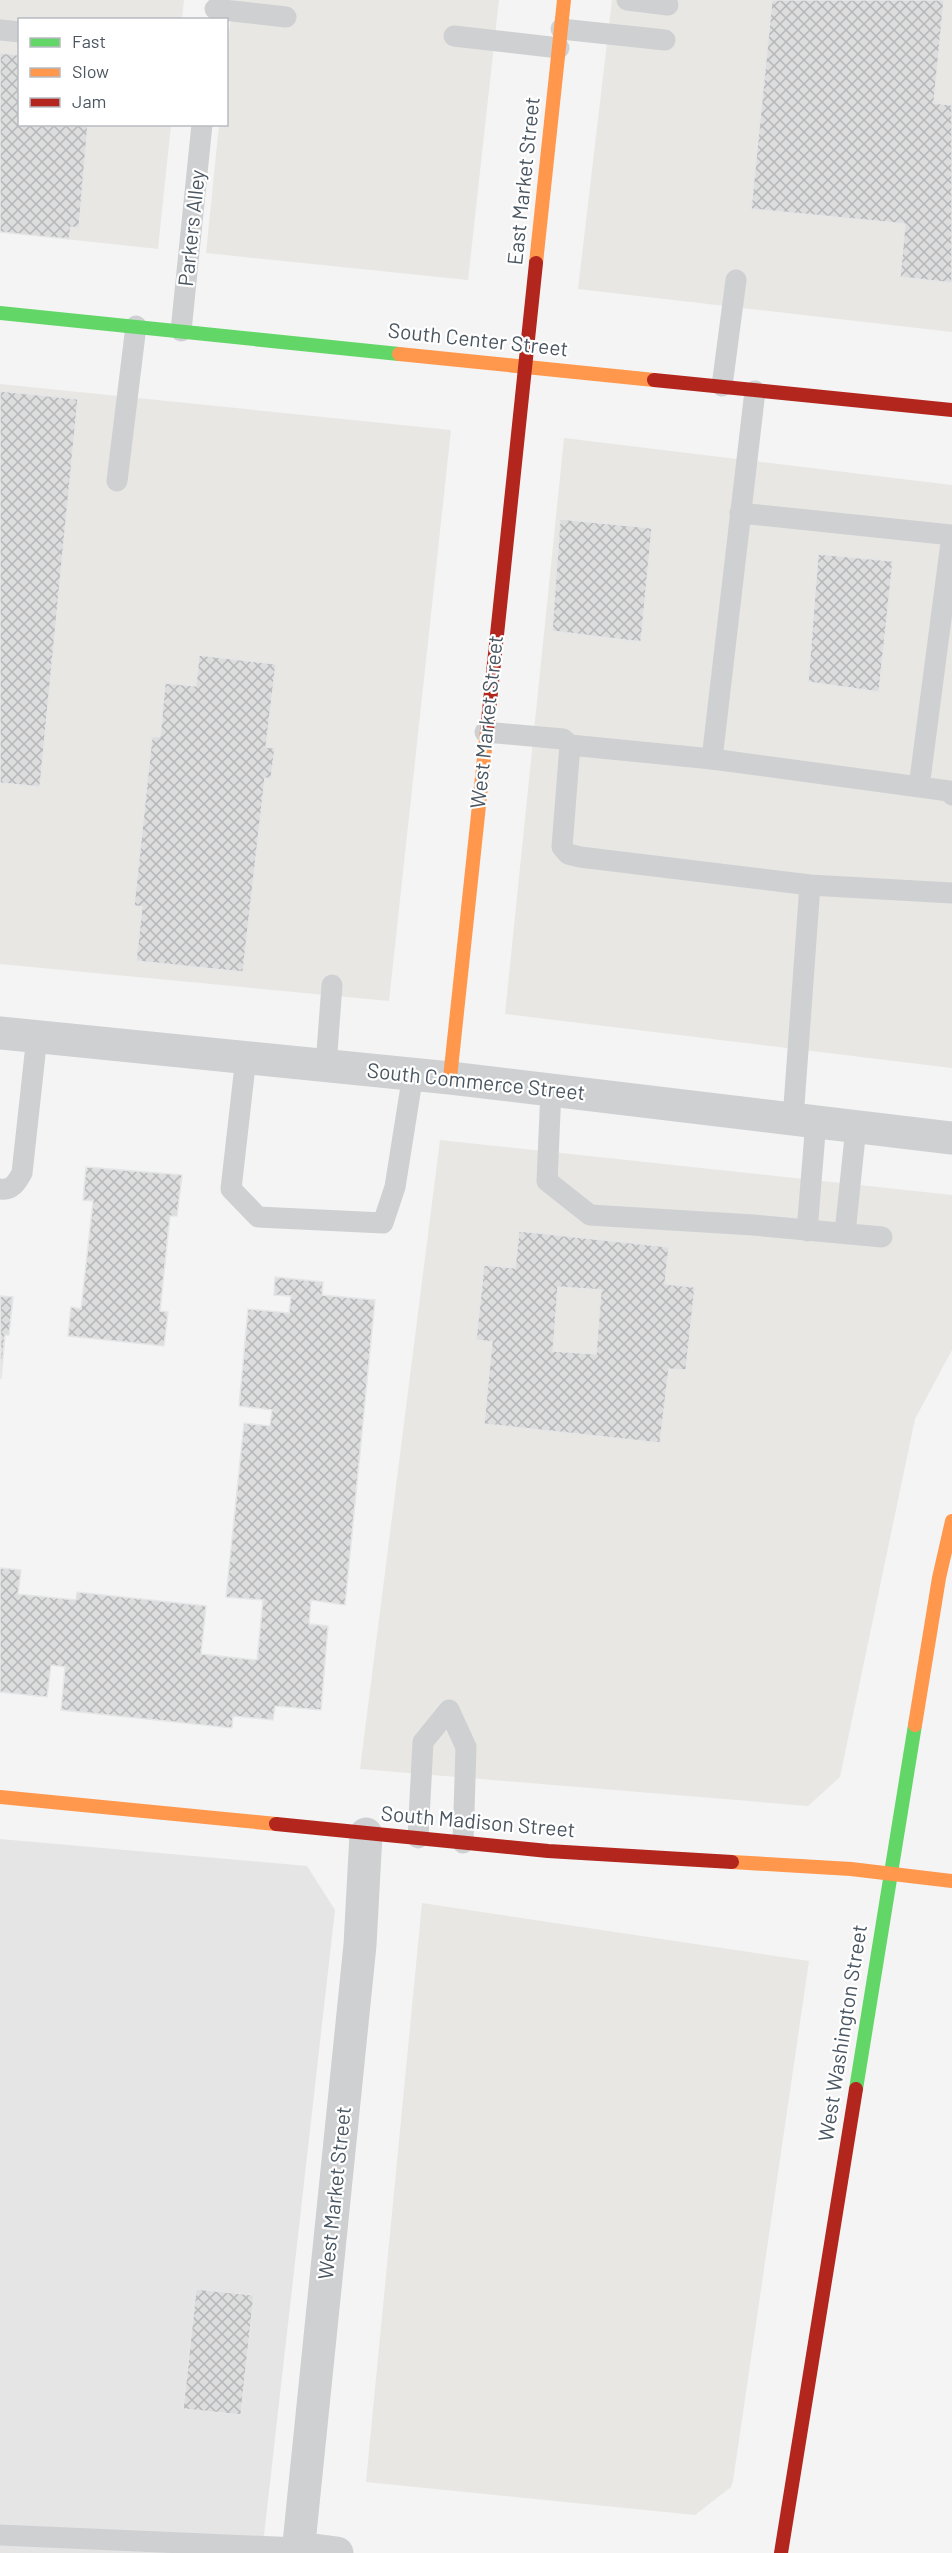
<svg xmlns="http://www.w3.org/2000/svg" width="952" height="2553" font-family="Barlow,sans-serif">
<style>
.commercial{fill:#e8e7e3}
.education{fill:#e6e5e6}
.building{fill:url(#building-cross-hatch);stroke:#e5e6e7;stroke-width:1.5;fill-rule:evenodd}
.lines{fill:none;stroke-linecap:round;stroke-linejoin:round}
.lane{stroke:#ced0d2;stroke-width:21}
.street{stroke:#ced0d2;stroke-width:33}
.fast{stroke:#63d668;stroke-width:14}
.slow{stroke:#ff974d;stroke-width:14}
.jam{stroke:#b3261e;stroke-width:14}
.labels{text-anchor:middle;stroke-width:4.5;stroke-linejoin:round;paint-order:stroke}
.street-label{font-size:21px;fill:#4a5661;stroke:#fff}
</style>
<defs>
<pattern id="building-cross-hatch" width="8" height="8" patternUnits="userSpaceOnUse" patternTransform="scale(1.5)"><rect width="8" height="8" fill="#ddddde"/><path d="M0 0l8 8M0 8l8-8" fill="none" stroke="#b5b6b7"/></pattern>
</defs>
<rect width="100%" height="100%" fill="#f4f4f4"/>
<!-- commercial -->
<path class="commercial" d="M0,0H184L182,19L20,20V124L171,125L158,249L0,232Z
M233,0H499L468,280L206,253L219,125L226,124V58Z
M612,0H952V332L578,289Z
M0,384L451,430L389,1001L0,964Z
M564,438L952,485V1068L505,1014Z
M440,1140L952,1195V1350L915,1419L840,1777L808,1806L360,1769Z
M422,1903L809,1961L733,2481L731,2487L695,2515L366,2482Z"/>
<!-- education -->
<path class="education" d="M0,1839L307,1866L335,1910L262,2553H0Z"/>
<!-- building -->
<path class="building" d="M772,0H944L934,103L952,105V283L900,277L905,224L751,209Z
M0,53L20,55V124H88L79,228L71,227L69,239L0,232Z
M0,391L78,399L40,787L0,783Z
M560,519L652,528L641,642L552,631Z
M818,554L893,561L879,692L808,682Z
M199,655L276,664L266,747L275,748L271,779L265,778L243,972L136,961L142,907L134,906L152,736L160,737L165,683L196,686Z
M86,1167L182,1175L177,1216H170L160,1311L168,1312L164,1346L68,1336L71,1307L81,1309L93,1201L83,1200Z
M519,1231L669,1247L665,1284L695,1287L686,1370L669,1369L660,1443L484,1424L492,1342L476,1340L484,1265L515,1268ZM558,1287L601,1290L596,1354L553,1351Z
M275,1277L323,1282L322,1295L375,1300L345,1605L311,1600L309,1624L328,1626L321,1710L275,1706L273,1720L233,1716L232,1728L61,1710L65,1667L51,1665L47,1697L0,1692V1568L21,1570L18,1594L76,1600L77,1592L206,1606L201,1654L257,1660L263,1600L226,1597L244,1423L270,1426L272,1410L239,1406L248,1309L289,1313L291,1296L274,1295Z
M0,1296L13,1297L9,1335H5L1,1379Z
M196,2289L254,2295L241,2415L183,2409Z"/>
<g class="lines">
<!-- lane -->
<path class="lane" d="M627,0L668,5
M215,9L286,17
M561,29L665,40
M0,30L20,32
M454,36L559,48
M181,331L202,124
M722,386L736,280
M117,481L136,326
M740,513L952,535
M485,732L563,739L570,745L562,847L568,854L580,857L810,885L793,1119
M570,745L712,759L755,391
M712,759L949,791L952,795
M919,787L952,535
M810,885L952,893
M246,1057L231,1189L258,1217L383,1223L395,1187L413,1074
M326,1065L332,985
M551,1090L547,1181L590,1215L753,1225L882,1237
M0,1189C12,1191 17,1182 22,1173L37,1036
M807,1231L816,1121
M845,1233L856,1127
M418,1838L423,1742L449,1710L466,1747L463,1843
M0,2535L298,2548"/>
<!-- street -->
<path class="street" d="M0,1033L450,1078L952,1138
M298,2548L337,2553
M298,2553L360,1945L366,1834"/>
<!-- fast -->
<path class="fast" d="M0,313L399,354
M856,2089L915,1725"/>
<!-- slow -->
<path class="slow" d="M536,263L564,0
M399,354L654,380
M450,1078L487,730
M915,1725L939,1578L952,1521
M0,1797L276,1824
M732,1862L851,1869L952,1881"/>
<!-- jam -->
<path class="jam" d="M654,380L952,410
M487,730L536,263
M276,1824L548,1851L732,1862
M781,2553L856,2089"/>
</g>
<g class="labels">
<!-- street labels -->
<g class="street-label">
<text transform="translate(524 181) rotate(-84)" y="7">East Market Street</text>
<text transform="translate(192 228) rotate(-84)" y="7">Parkers Alley</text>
<text transform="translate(478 340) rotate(6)" y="7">South Center Street</text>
<text transform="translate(487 722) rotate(-84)" y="7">West Market Street</text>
<text transform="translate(476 1082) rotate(6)" y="7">South Commerce Street</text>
<text transform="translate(478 1822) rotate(5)" y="7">South Madison Street</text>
<text transform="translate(843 2033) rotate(-81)" y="7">West Washington Street</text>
<text transform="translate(335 2193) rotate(-84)" y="7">West Market Street</text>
</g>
</g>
<!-- legend -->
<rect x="18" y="18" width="210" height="108" fill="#ffffff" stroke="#b7bbc0" stroke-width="1.5"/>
<rect x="30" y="38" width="30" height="9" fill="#63d668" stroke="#b7bbc0" stroke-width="1.5"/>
<text x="72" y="48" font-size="18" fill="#4a5661">Fast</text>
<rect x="30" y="68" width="30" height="9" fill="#ff974d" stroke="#b7bbc0" stroke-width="1.5"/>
<text x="72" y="78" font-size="18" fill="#4a5661">Slow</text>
<rect x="30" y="98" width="30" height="9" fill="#b3261e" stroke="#b7bbc0" stroke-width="1.5"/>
<text x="72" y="108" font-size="18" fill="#4a5661">Jam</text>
</svg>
